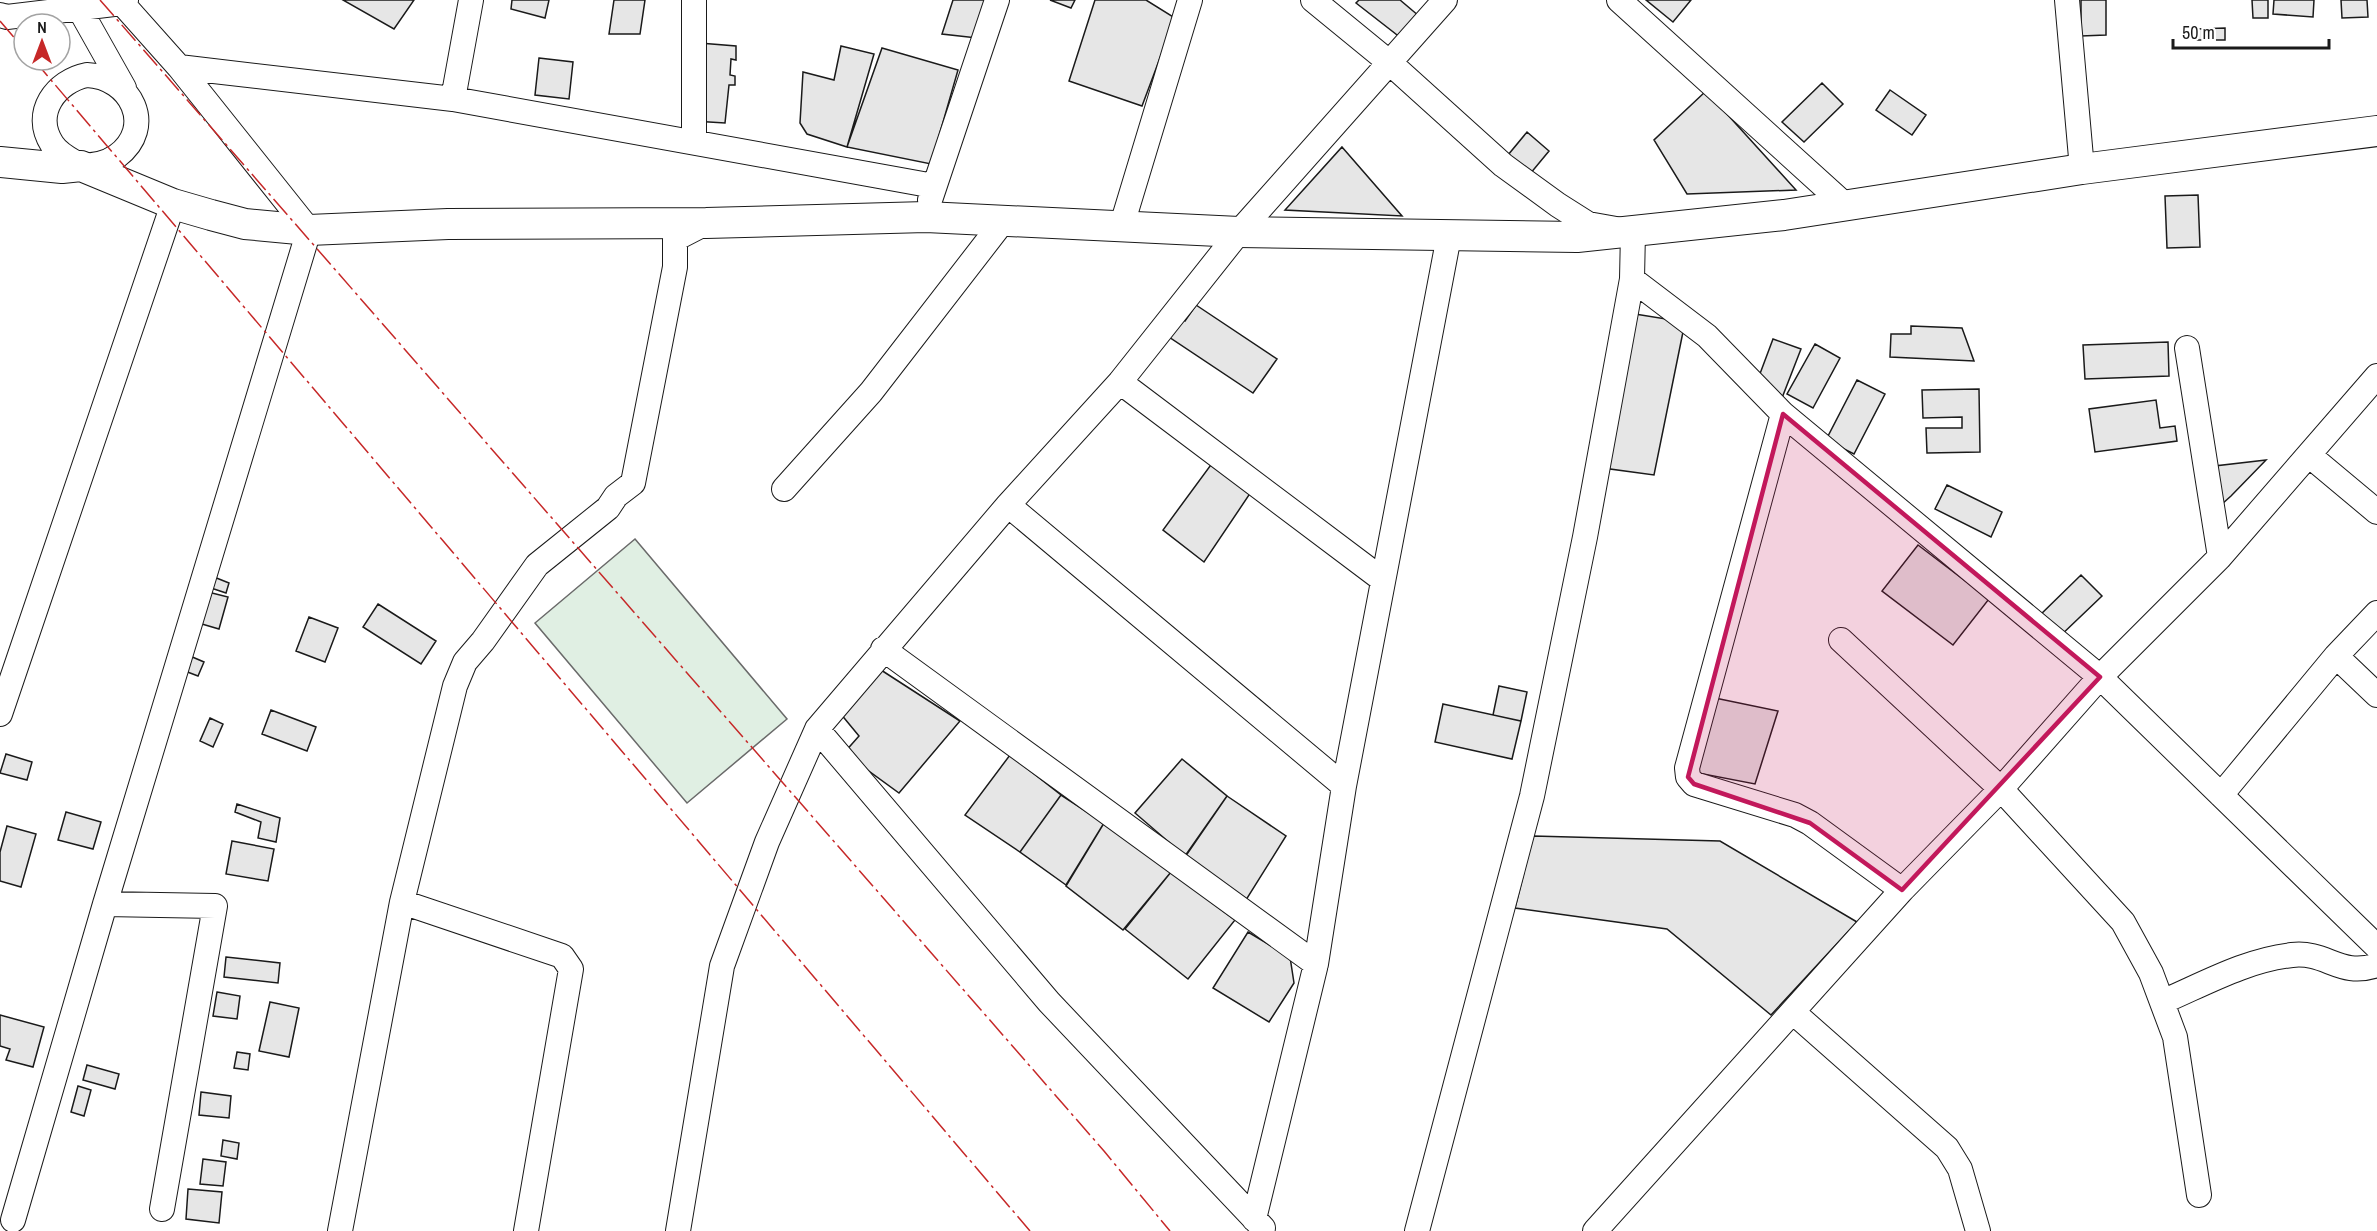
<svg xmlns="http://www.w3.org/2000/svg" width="2377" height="1231" font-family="'Archivo Narrow',sans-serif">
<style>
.green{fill:#e0efe3;stroke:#6a6a6a;stroke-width:1.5}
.building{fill:#e6e6e6;stroke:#1a1a1a;stroke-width:1.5}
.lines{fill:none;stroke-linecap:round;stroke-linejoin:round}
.minor-casing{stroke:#1a1a1a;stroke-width:26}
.major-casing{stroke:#1a1a1a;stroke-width:32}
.minor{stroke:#fff;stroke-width:24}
.major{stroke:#fff;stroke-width:30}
.power{stroke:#c62828;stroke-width:1.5;stroke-dasharray:21 4.5 3 4.5;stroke-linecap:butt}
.marked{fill:#c2185b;fill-opacity:0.2;stroke:#c2185b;stroke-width:4.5;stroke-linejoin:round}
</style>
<rect width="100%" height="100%" fill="#fff"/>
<!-- green -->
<path class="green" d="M635,539L787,719L687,803L535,623Z"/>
<!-- building -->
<path class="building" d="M343,0H414L394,29Z
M512,0H549L545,18L511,9Z
M614,0H645L640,34H609Z
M953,0H989L977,38L942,34Z
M1050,0H1075L1071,8Z
M1095,0H1146L1175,18L1142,106L1069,81Z
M1359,0H1400L1419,16L1401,38L1356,3Z
M1646,0H1691L1673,22Z
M2081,0H2106V35L2081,36Z
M2252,0H2268V18H2253Z
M2274,0H2314L2313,17L2273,14Z
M2341,0H2367L2368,17L2342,18Z
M2225,28V40H2196V29Z
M687,42L736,46V60L731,59L730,75L735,76V85H729L725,123L693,121Z
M841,46L874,54L847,147L807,134L800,123L803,72L834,80Z
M882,48L958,70L931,164L847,147Z
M539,58L573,62L569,99L535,95Z
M1822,83L1843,104L1804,142L1782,122Z
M1890,90L1926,115L1912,135L1876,110Z
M1706,91L1796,190L1687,194L1654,140Z
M1527,132L1549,151L1530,174L1508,155Z
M1342,147L1402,216L1285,210Z
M2198,195L2200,247L2167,248L2165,196Z
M1196,305L1277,359L1253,393L1166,335L1178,317L1185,321Z
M1635,314L1685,322L1654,475L1603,468Z
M1911,326L1962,328L1974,361L1890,357L1891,334H1911Z
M1773,339L1801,349L1780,403L1758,379Z
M2168,342L2169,376L2085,379L2083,345Z
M1815,344L1840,358L1813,408L1787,394Z
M1857,380L1885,394L1854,454L1826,440Z
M1979,389L1980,452L1927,453L1926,428H1962V417L1923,418L1922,390Z
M2156,400L2160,428L2175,426L2177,441L2095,452L2089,409Z
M2266,460L2231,496L2213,512L2206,467Z
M1213,462L1251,492L1204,562L1163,530Z
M1947,485L2002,512L1991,537L1935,509Z
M1918,545L1989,599L1953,645L1882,591Z
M2081,575L2102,596L2057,639L2036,619Z
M214,577L229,583L226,593L211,588Z
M204,591L228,597L219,629L195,622Z
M378,604L436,641L421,664L363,627Z
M309,617L338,628L325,662L296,651Z
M183,653L204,662L198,676L177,668Z
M881,670L960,721L899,793L844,753L859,736L840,713Z
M1499,686L1527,692L1521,721L1493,715Z
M1715,698L1778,711L1755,784L1698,773Z
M1443,704L1521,721L1512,759L1435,742Z
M271,710L316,727L307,751L262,734Z
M210,718L223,724L213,747L200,741Z
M6,754L32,762L27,780L0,773Z
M1010,755L1061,795L1020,852L965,815Z
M1182,759L1227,796L1185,856L1135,813Z
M1061,795L1104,823L1066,885L1020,852Z
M1227,796L1286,836L1246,900L1185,857Z
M237,804L280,818L276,842L258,838L261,822L235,812Z
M66,812L101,822L93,849L58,840Z
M1104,823L1171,872L1123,930L1066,886Z
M7,826L36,834L21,887L0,881V852Z
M1533,836L1720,841L1857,922L1771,1015L1667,929L1515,908Z
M232,841L274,849L268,881L226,874Z
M1171,872L1235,920L1188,979L1125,929Z
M1248,932L1290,957L1294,983L1269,1022L1213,988Z
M226,957L280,963L278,983L224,977Z
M217,992L240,996L237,1019L213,1016Z
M270,1002L299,1008L289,1057L259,1051Z
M0,1015L44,1027L33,1067L6,1060L10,1049L0,1046Z
M237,1052L250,1054L248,1070L234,1068Z
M87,1065L119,1074L115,1089L83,1080Z
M78,1086L91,1090L84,1116L71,1112Z
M201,1092L231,1096L229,1118L199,1115Z
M223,1140L239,1143L237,1159L221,1156Z
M203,1159L226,1162L223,1186L200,1184Z
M188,1189L222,1192L219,1223L186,1219Z"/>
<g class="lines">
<defs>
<path id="minor" d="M72,0L79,8L124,88
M694,0V141
M1313,0L1390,63L1503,165L1558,205L1588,224L1633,232L1632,279L1585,537L1532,796L1417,1231
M1619,0L1845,205
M2067,0L2082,169
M0,15L7,17L122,3L126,0
M179,67L453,99L934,186
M87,75C131,77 156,127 117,156C106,164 94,165 81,166C71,160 59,155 52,144C32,113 56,81 87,75Z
M453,99L471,0
M930,200L997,0
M1121,228L1190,0
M1632,279L1707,336L1783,414L2100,677L2377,947
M2187,348L2220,557
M1120,382L1383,580
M1783,414L1687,768L1688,777L1694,784L1795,815L1810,823L1902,890
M2310,456L2377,512
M784,489L871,392L1004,220
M1008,505L1344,786
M1841,640L2001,789L2123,922L2151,973L2175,1037L2199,1195
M883,649L1316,964
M2336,656L2377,695
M0,714L173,204
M817,729L1049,1002L1263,1228
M2221,795L2336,656L2377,613
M402,902L562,956L571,969L526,1231
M105,904L215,906L162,1209
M2162,1002C2204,984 2246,960 2292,955C2327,951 2340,978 2377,965
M1794,1013L1947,1148L1960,1169L1978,1231
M1254,1219L1316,964L1344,786L1449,236
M13,1220L105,904L309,230L179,67L122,3
M340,1231L402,902L455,686L465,662L483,641L537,565L608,508L616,496L633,483L675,267V239L704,224
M678,1231L722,966L767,842L817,729L1008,505L1120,382L1239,232L1445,0
M1595,1231L1902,890L2001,789L2100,677L2220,557L2377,376"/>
<path id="major" d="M0,162L62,168L81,166L173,204L211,215L245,224L309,230L448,224L706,223L926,217L1239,232L1577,237L1784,215L2082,169L2377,131"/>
</defs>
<!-- minor casing -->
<use href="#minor" class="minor-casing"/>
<!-- major casing -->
<use href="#major" class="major-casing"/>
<!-- minor -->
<use href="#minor" class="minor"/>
<!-- major -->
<use href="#major" class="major"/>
<!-- power -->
<path class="power" d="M100,0L1104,1151L1170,1231
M0,21L24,49
M34,60L1030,1231"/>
</g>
<!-- marked area -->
<path class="marked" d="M1783,414L2100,677L1902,890L1810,823L1694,784L1688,777Z"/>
<!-- north arrow -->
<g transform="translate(42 42)"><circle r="28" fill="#ffffff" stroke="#a3a3a3" stroke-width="1.5"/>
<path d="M0-4.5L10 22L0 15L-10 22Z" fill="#c62828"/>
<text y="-9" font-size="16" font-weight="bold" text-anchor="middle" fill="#1a1a1a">N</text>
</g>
<!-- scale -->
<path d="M2173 39v9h156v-9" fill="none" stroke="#1a1a1a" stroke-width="3"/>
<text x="2182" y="39" font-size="18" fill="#1a1a1a" stroke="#ffffff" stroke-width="4.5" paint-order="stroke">50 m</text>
</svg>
